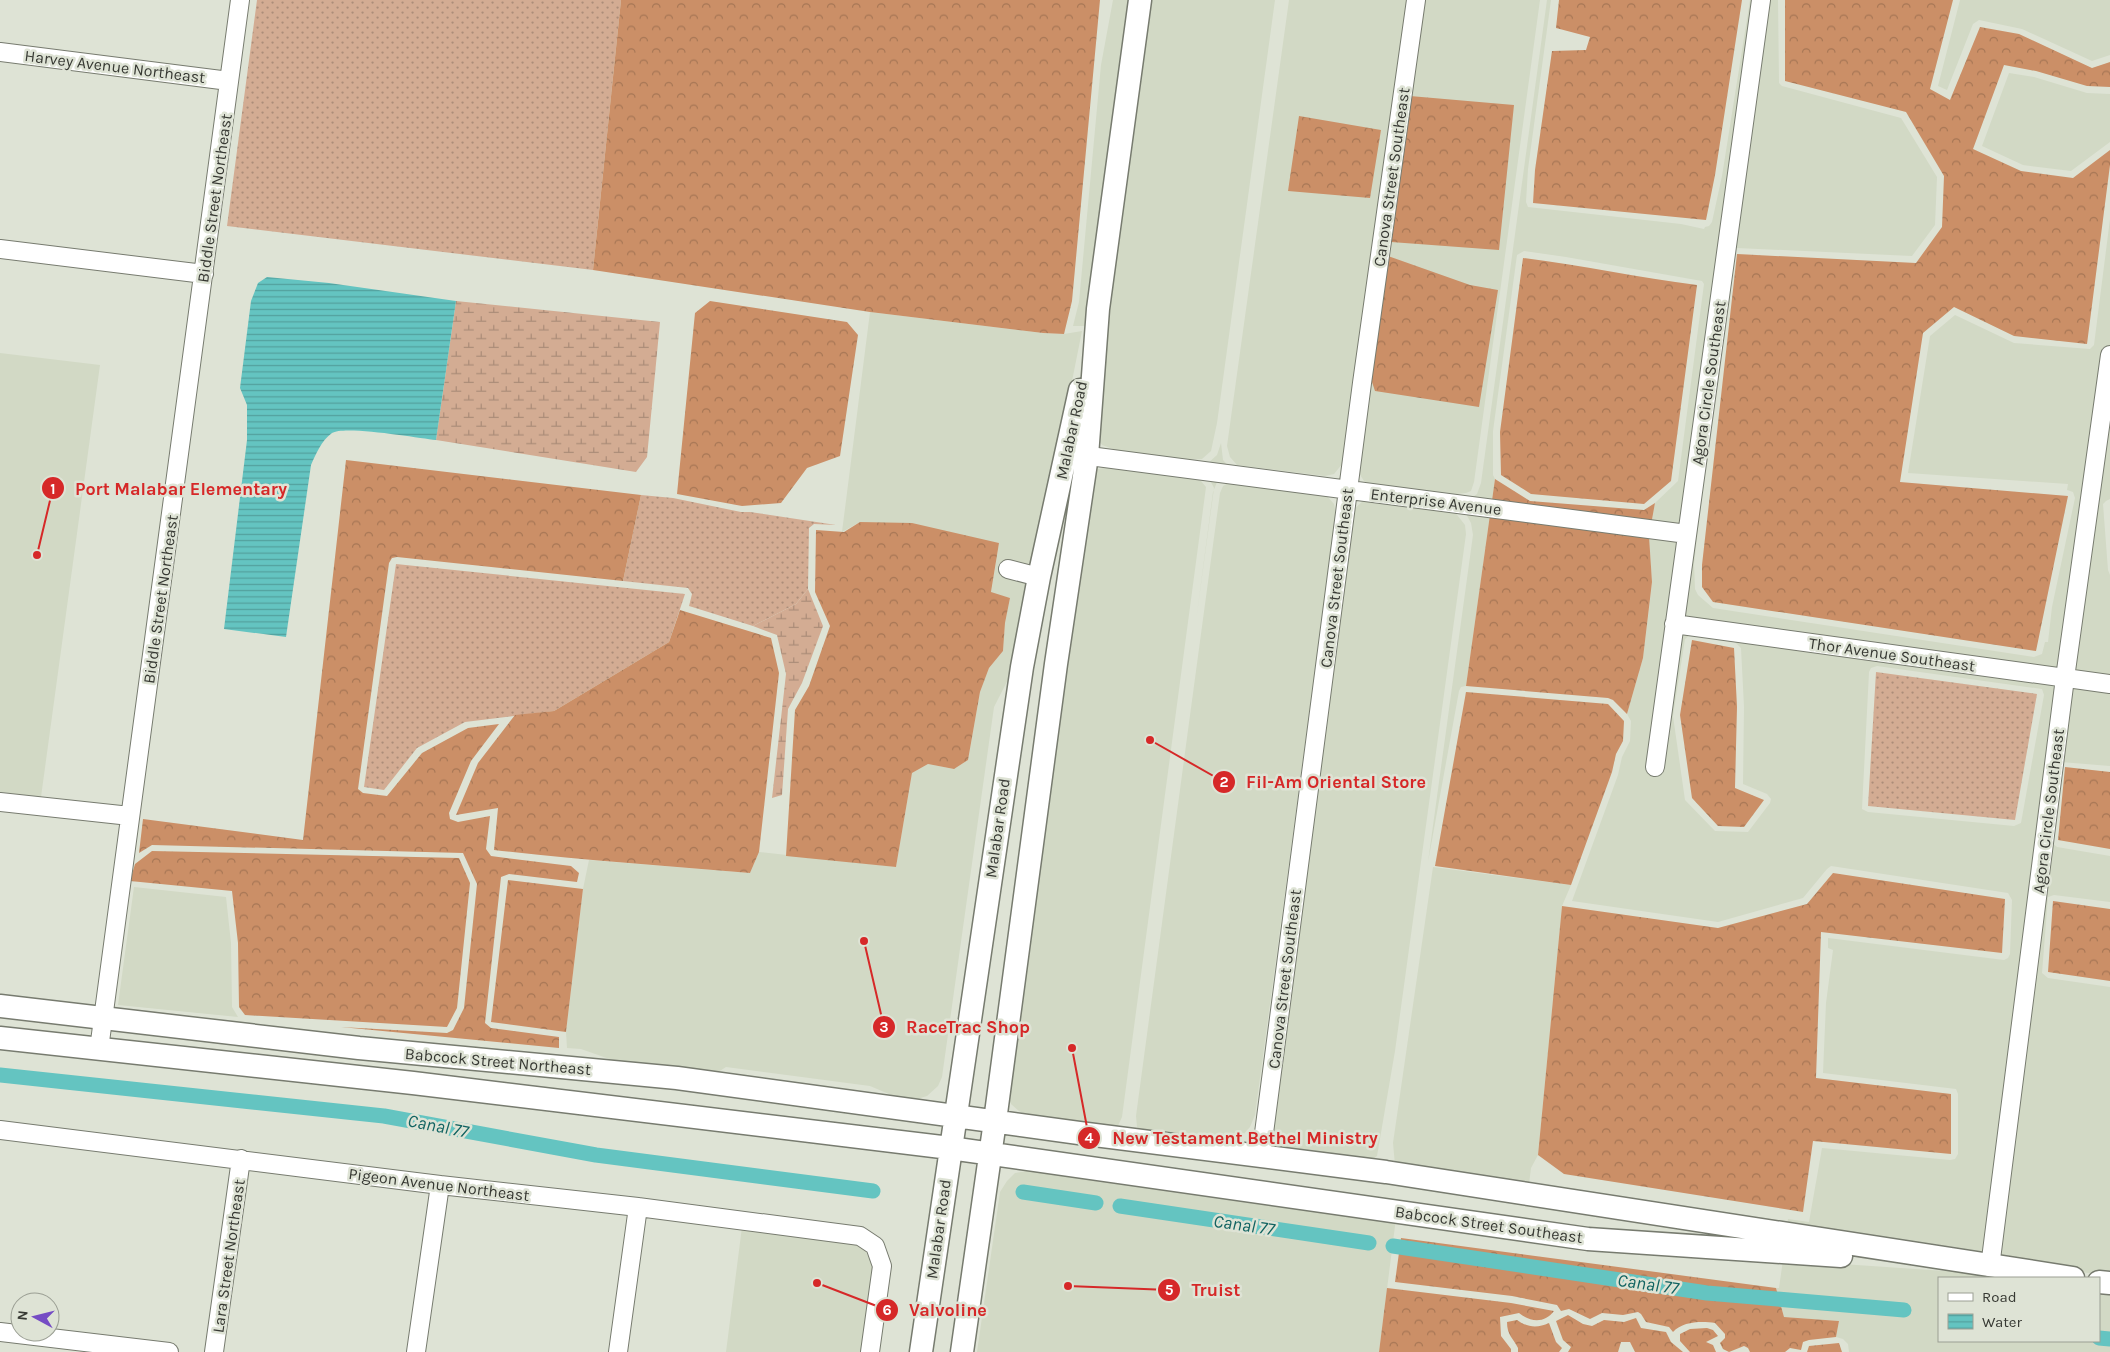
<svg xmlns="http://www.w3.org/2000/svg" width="2110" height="1352" font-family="Karla,sans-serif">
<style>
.built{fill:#d2d9c5;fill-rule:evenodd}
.grass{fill:url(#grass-dots)}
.forest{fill:url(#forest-crowns)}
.wetland{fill:url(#wetland-marsh)}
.water{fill:url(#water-rules)}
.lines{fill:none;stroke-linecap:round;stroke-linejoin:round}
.canal{stroke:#64c4c1;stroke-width:15}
.minor-casing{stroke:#777b6f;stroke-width:20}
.major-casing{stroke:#777b6f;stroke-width:25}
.minor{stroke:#fff;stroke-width:18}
.major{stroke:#fff;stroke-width:22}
.labels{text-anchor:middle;stroke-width:5;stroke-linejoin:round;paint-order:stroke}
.street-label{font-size:16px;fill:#373933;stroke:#dee3d5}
.water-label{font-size:18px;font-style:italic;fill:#116361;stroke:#dee3d5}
.leader{fill:none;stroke:#d62828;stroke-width:2}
.callout-dot{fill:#d62828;stroke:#dee3d5;stroke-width:2}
.mark-label{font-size:15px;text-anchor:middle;font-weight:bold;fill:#fff}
.callout-label{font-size:18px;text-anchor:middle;font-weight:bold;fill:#d62828;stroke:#dee3d5;stroke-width:5;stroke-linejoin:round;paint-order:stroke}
</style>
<defs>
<pattern id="grass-dots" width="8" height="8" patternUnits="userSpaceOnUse" patternTransform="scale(1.25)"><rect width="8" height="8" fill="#d3ac93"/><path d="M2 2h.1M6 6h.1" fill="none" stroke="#ac8d79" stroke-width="1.8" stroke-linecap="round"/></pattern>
<pattern id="forest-crowns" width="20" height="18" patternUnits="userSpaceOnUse" patternTransform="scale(1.25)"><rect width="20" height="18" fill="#cb8f67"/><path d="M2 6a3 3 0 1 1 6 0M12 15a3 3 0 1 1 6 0" fill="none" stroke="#a67655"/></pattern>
<pattern id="wetland-marsh" width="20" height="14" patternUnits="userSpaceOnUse" patternTransform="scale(1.25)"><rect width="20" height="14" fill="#d3ac93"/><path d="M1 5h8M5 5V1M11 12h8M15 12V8" fill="none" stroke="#ac8d79"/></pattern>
<pattern id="water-rules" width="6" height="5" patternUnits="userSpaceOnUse" patternTransform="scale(1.25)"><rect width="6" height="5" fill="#64c4c1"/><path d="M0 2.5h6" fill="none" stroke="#53a09d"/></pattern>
</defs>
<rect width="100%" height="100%" fill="#dee3d5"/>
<!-- built -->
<path class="built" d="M1113,0H1132L1086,326H1073L1079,302L1101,65Z
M1149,0H1275L1217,423L1211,451L1202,459L1188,460L1116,450L1102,445L1094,433V397Z
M1289,0H1407L1343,463L1334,474L1325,476L1237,465L1230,457L1227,446Z
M1421,0H1540L1474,482L1471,491L1466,493L1456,494L1368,484L1364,481L1357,470Z
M1547,0H1551L1528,169L1526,202L1528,207L1681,224L1704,229L1705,227L1709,226L1712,222L1722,176L1750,0H1778L1779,83L1782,86L1901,118L1937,177L1935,225L1912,256L1737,248L1730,252L1694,564L1695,589L1698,595L1713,608L2034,657L2042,654L2045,642H2048L2052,607L2075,498L2073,492L2067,490L2068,484L1908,473L1930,336L1955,315L2014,343L2090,349L2094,345L2110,219V499L2106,501L2103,504L2108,570L2110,575V766L2061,762L2052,843L2057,847L2110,856V902L2054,895L2048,897L2042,973L2048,978L2110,987V1276L1990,1259L1787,1227L1788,1219L1809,1222L1822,1148L1950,1160L1955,1159L1958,1154V1094L1956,1089L1823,1073L1826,1003L1833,950L1828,948V938L2004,960L2008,958L2010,954L2012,900L2008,893L1831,866L1827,869L1803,898L1718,922L1572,901L1618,775L1622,757L1630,741L1631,721L1627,714L1643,658L1652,583L1649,536L1655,503L1678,481L1704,284L1702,281L1566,257L1524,251L1517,255L1493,431V475L1495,479L1466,686L1461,687L1459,691L1428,862L1473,535L1471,523L1465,512L1369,494L1341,502L1333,492L1226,476L1217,482L1213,492L1196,621L1214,488L1212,484L1206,476L1100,451L1207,464L1217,455L1221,443L1223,460L1231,469L1336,480L1343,475L1357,484L1470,499L1477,494L1481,483ZM1691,634L1735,642L1741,648L1744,707L1743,784L1767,794L1771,799L1770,803L1748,832L1715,831L1685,800L1673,716L1685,639ZM1877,666L2042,689L2044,695L2021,823L2014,826L1868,812L1862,809L1869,672L1871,668Z
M1960,0H2110V55L2092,61L2022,29L1979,20L1973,24L1947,90L1938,86Z
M2009,73L2034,77L2087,93L2110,94V142L2071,171L2023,165L1982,146Z
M870,312L1043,333L1064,334L1082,331L1015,666L994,707L942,1077L938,1086L927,1096L914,1100L896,1097L870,1086L726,1067L715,1074L618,1062L581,1049L567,1048L566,1032L583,889L589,860L750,873L759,852L896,867L912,773L928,764L954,769L968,760L980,692L989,668L1003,651L1005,623L1010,598L991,593L999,543L860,522L842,532Z
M0,353L100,365L41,797L0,792Z
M1115,466L1193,477L1201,481L1206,487L1122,1117L1117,1128L1031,1117L1019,1111L1011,1104L1006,1094L1086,481L1098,469Z
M1230,482L1327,496L1334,504L1336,514L1255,1115L1250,1127L1243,1135L1233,1141L1225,1142L1141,1131L1137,1127L1136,1116L1220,493L1223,486Z
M1370,500L1454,511L1465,525L1466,534L1395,1051L1377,1156L1370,1161L1286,1150L1275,1143L1269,1128L1353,510L1363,501Z
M1433,867L1571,885L1562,906L1538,1155L1531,1168L1529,1184L1395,1165L1393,1143Z
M134,887L226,897L231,943L232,1007L238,1017L118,1005Z
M1035,1170L1396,1218L1379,1352H977L1000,1192L1007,1181L1015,1173Z
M742,1227L856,1242L865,1250L873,1266L862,1352H726Z
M1783,1260L1989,1274L2019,1278H1939V1341H2099V1289L2110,1291V1352H1849L1848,1344L1843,1339L1836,1337L1839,1321L1784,1317L1776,1288H1779Z"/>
<!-- grass -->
<path class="grass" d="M257,0H621L593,270L227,226Z
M641,495L673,498L741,512H750L836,525L814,524L809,528L808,589L796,604L753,626L689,606L692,594L688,588L623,581Z
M396,564L685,594L669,642L554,711L465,722L417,748L384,790L364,787Z
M1876,672L2037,694L2015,820L1868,806Z"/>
<!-- forest -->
<path class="forest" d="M621,0H1100L1072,301L1064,334L1043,333L870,312L593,270Z
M1559,0H1742L1715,175L1706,220L1533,203L1535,170L1552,51L1586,50L1590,37L1556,28Z
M1785,0H1953L1930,89L1950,100L1980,27L2019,34L2092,68L2110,62V87L2087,86L2036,71L2004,65L1973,149L2021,171L2073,178L2110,150V165L2087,344L2014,336L1954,307L1923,333L1900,482L2068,496L2036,651L1713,602L1702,587V565L1737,254L1916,263L1942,227L1944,176L1906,112L1785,81Z
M1410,96L1514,105L1499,250L1391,242Z
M1299,116L1381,130L1370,198L1288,191Z
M1388,256L1470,285L1498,290L1479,407L1375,391L1371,379Z
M1523,258C1581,265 1639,278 1697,285L1671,481L1644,504L1531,494L1501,475L1500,432Z
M710,301L847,322L858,335L840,456L807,468L781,503L742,506L677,494L695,313Z
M346,460L641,495L623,581L397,557L392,558L389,563L358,789L363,793L387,796L422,753L468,728L499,724L471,761L449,813L450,819L458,822L490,816L486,849L491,856L571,866L579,873L577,882L509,874L501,877L485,1023L491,1028L559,1037V1048L341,1027L447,1033L453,1030L464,1008L477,884L463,853L152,845L139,853L143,819L303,840Z
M1495,479L1530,501L1644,510L1655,503L1649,536L1652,582L1643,658L1627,714L1613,700L1608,698L1466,686Z
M860,522L912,523L999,543L991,592L1010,598L1005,623L1003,651L989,668L980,692L968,760L954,769L928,764L912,773L896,867L786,856L795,710L809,686L830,626L815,592L816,530L844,532Z
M680,610L771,638L779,673L759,852L750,873C664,866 579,860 494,850L498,808L456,815L478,763L515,715L554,711L669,642Z
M1692,640L1734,648L1737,707L1735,788L1764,800L1744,827L1718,826L1692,798L1680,715Z
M1466,692L1608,704L1624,721L1623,741L1616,754L1612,772L1571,885L1435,866Z
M2065,767L2110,772V849L2058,840Z
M152,851L459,858L470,883L457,1008L447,1027L245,1015L239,1007L238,943L232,891L130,881L135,864Z
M1833,873L2005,899L2002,953L1821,932L1816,1078L1951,1094V1154L1813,1141L1803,1212L1564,1174L1538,1155L1562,906L1718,928L1807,904Z
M508,880L583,889L566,1032L491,1022Z
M2053,901L2110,909V981L2048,972Z
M1401,1238L1776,1288L1784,1317L1839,1321L1836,1337L1809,1340L1803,1342L1801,1350L1790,1348L1785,1352H1750L1748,1348L1744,1346L1729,1352L1723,1349L1720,1343L1725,1338V1334L1715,1323C1702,1321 1683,1321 1673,1332L1669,1327L1646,1322L1641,1314L1638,1312L1623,1315L1602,1313L1590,1319L1569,1309L1561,1311L1557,1305L1512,1296L1395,1282Z
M1387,1288L1511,1303L1554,1311C1544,1324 1530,1322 1519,1313L1500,1317L1501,1336L1511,1349V1352H1379Z
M1568,1315L1583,1324L1592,1326L1604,1320L1624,1322L1636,1318L1641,1328L1666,1332L1671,1342L1683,1352H1635L1630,1342H1621L1618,1352H1568L1571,1347L1563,1340L1556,1321Z
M1517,1320C1528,1328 1538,1328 1549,1323L1556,1342L1562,1348L1559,1352H1518V1348C1513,1338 1507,1335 1507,1322Z
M1707,1328L1713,1330L1718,1336L1706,1342L1713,1345L1716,1352H1690L1680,1341V1334L1690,1329Z
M1839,1343L1842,1352H1807L1809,1346Z"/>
<!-- wetland -->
<path class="wetland" d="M456,301L660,322L647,457L636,472L436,440Z
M808,589L823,626L802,683L788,709L782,795L772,798L786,674L777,635L753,626L796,604Z"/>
<!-- water -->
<path class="water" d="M267,277L329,283L456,301L436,440C418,438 344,425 332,433C321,441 316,454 311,465L286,637L224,629L247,440V405L240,388L251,301L258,283Z"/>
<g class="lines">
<!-- canal -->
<path class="canal" d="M0,1075L384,1116L596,1155L873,1191
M1023,1192L1096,1203
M1120,1206L1369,1243
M1393,1246L1707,1293L1904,1310
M2099,1338L2110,1339"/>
<defs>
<path id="minor" d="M0,52L229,81
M0,249L204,274
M1074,454L1687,534
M1008,569L1039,577
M1674,624L2110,684
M1655,767L1761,0
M0,802L130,816
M99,1049L240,0
M0,1130L440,1185L638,1207L860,1236L875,1246L882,1266L870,1352
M1261,1156L1362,383L1416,0
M1990,1267L2065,678L2110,355
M0,1332L169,1352
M214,1352L241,1159
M416,1352L440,1185
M618,1352L638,1207"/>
<path id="major" d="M0,1006L359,1048L677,1078L1079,1133L1386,1172L2073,1278
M0,1038L413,1083L950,1148L1588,1239L1841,1256
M2099,1282L2110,1283
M921,1352L1022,667L1039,577L1080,390
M962,1352L995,1121L1056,664L1087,456L1098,309L1140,0"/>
</defs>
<!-- minor casing -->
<use href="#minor" class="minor-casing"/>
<!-- major casing -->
<use href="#major" class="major-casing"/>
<!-- minor -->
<use href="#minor" class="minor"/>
<!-- major -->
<use href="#major" class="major"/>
</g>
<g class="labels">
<!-- street labels -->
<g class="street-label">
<text transform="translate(115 66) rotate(7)" y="6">Harvey Avenue Northeast</text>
<text transform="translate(1391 177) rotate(-82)" y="6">Canova Street Southeast</text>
<text transform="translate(214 198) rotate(-82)" y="6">Biddle Street Northeast</text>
<text transform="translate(1708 383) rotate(-82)" y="6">Agora Circle Southeast</text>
<text transform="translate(1071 430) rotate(-78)" y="6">Malabar Road</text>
<text transform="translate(1436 501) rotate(7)" y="6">Enterprise Avenue</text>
<text transform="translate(1336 578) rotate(-83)" y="6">Canova Street Southeast</text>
<text transform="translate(160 599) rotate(-82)" y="6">Biddle Street Northeast</text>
<text transform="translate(1892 654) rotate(8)" y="6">Thor Avenue Southeast</text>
<text transform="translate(2048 811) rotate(-83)" y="6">Agora Circle Southeast</text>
<text transform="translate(997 828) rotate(-82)" y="6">Malabar Road</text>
<text transform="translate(1284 979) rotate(-83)" y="6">Canova Street Southeast</text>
<text transform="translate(498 1061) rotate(5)" y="6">Babcock Street Northeast</text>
<text transform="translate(439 1184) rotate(7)" y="6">Pigeon Avenue Northeast</text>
<text transform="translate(1489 1224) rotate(8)" y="6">Babcock Street Southeast</text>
<text transform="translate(938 1229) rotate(-82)" y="6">Malabar Road</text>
<text transform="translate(228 1256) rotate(-82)" y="6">Lara Street Northeast</text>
</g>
<!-- water labels -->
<g class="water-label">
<text transform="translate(438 1126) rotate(11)" y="6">Canal 77</text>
<text transform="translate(1244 1225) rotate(8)" y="6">Canal 77</text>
<text transform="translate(1648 1284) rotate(8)" y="6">Canal 77</text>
</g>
</g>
<!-- callouts -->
<path class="leader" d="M37 555L53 488M1150 740L1224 782M864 941L884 1027M1072 1048L1089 1138M1068 1286L1169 1290M817 1283L887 1310"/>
<g class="callout-dot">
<circle cx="37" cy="555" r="5"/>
<circle cx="1150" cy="740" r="5"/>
<circle cx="864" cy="941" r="5"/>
<circle cx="1072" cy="1048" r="5"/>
<circle cx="1068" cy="1286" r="5"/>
<circle cx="817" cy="1283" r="5"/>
<circle cx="53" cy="488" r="12"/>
<circle cx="1224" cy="782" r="12"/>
<circle cx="884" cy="1027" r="12"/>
<circle cx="1089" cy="1138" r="12"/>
<circle cx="1169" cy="1290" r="12"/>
<circle cx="887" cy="1310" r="12"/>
</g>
<g class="mark-label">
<text x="53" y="494">1</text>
<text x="1224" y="787">2</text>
<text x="884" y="1032">3</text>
<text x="1089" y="1143">4</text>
<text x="1169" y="1295">5</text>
<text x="887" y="1315">6</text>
</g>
<g class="callout-label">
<text x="181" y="495">Port Malabar Elementary</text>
<text x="1336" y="788">Fil-Am Oriental Store</text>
<text x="968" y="1033">RaceTrac Shop</text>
<text x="1245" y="1144">New Testament Bethel Ministry</text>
<text x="1216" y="1296">Truist</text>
<text x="948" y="1316">Valvoline</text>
</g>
<!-- legend -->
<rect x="1938" y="1277" width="162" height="65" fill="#dee3d5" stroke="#9b9f94"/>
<rect x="1948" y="1293" width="25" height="8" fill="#ffffff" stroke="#9b9f94"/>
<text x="1982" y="1302" font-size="15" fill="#373933">Road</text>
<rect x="1948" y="1314" width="25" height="15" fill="url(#water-rules)" stroke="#9b9f94"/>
<text x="1982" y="1327" font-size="15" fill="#373933">Water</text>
<!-- north arrow -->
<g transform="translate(35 1317) rotate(277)"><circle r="24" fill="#dee3d5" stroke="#9b9f94"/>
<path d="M0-4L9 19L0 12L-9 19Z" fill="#754cc4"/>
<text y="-8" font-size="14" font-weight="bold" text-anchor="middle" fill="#373933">N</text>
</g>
</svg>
